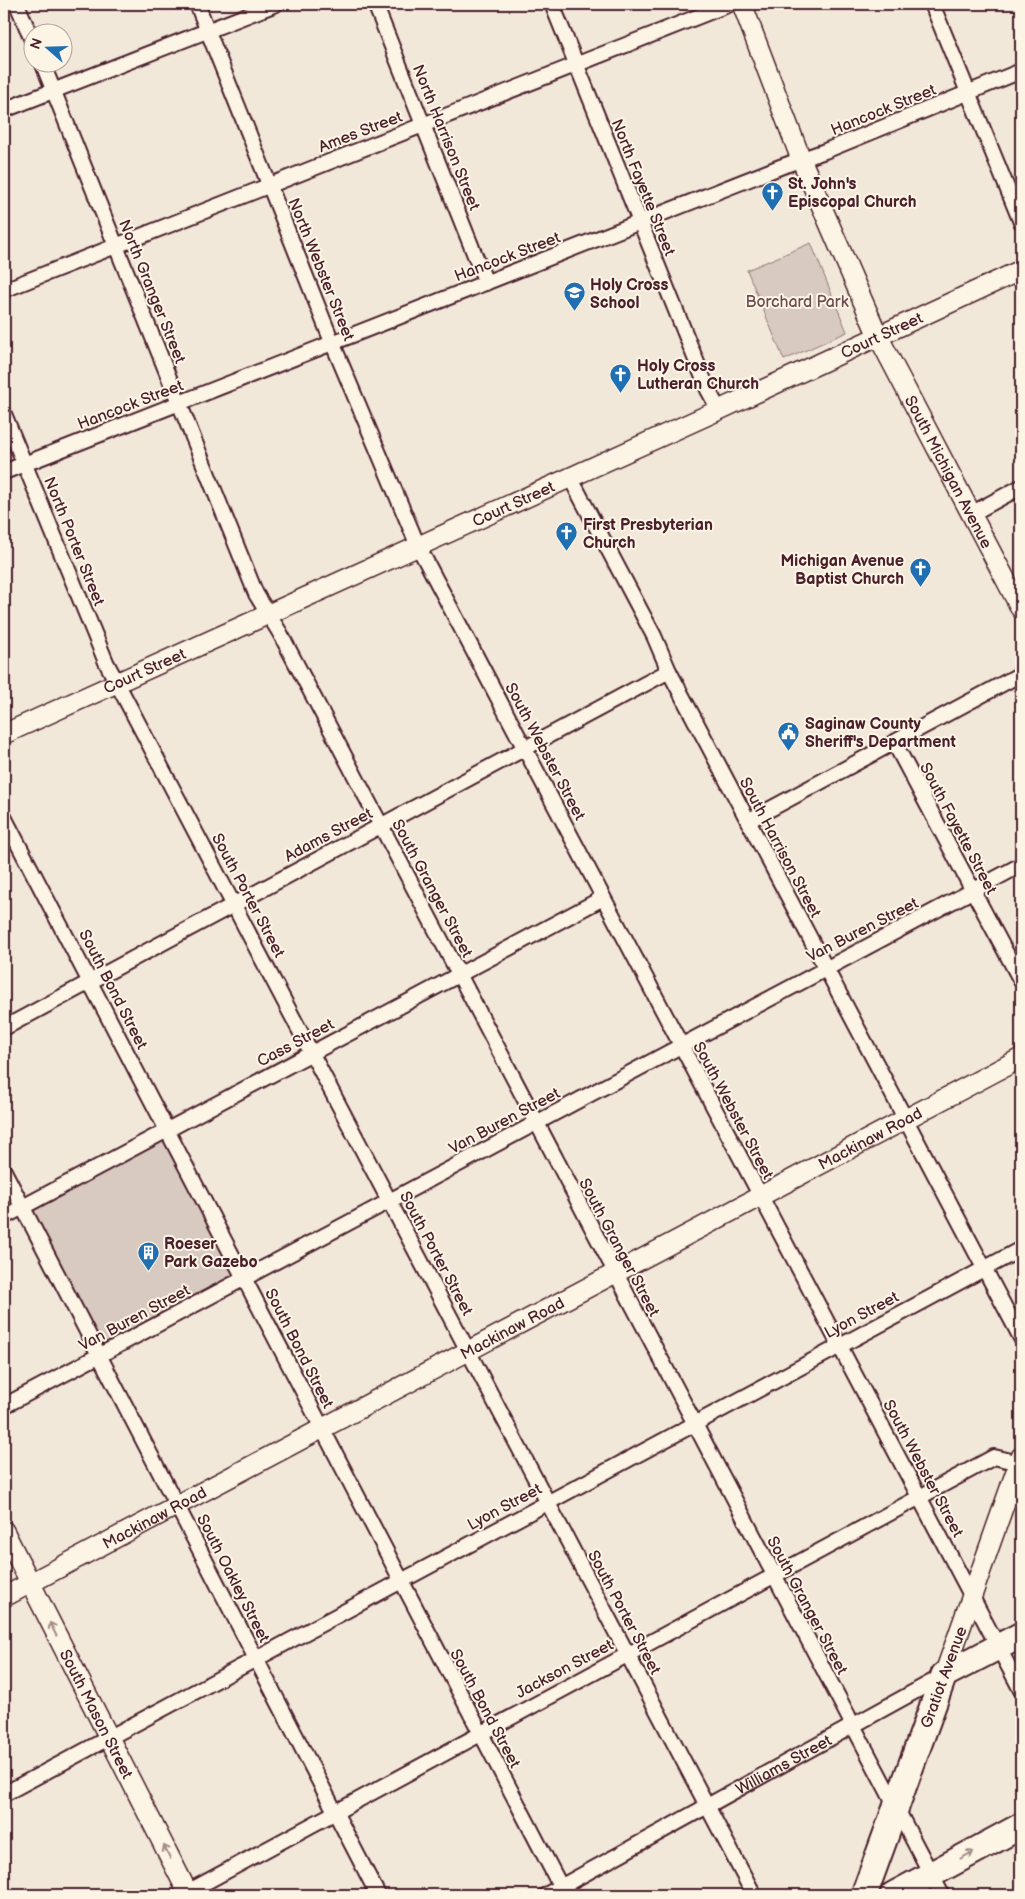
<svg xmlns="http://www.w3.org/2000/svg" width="1025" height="1899" font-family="'Balsamiq Sans',sans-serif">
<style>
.green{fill:#d8cac0;stroke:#917476}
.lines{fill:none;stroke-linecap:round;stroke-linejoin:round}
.street-casing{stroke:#4a1f2b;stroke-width:18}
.secondary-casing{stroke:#4a1f2b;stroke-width:22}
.highway-casing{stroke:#4a1f2b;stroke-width:29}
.street{stroke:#fcf5e5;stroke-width:14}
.secondary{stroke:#fcf5e5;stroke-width:19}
.highway{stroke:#fcf5e5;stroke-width:25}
.oneway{stroke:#a38a88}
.labels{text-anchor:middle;stroke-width:4;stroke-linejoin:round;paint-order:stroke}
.street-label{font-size:16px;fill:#4a1f2b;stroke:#fcf5e5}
.poi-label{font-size:16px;font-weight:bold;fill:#4a1f2b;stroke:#fcf5e5;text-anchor:start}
.park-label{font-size:16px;fill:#6e4a50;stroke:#fcf5e5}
</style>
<rect width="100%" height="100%" fill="#f1e8da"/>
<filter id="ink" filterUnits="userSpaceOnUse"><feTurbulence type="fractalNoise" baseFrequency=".02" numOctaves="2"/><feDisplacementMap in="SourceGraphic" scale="10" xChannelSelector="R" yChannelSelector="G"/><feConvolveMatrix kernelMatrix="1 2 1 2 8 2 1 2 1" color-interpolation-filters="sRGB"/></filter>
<g filter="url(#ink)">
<!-- green -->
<path class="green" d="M811,243L847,332L784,360L747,270Z
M163,1140L235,1274L101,1345L32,1212Z"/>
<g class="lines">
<defs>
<g id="street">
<path d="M17,4L32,40"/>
<path d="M197,4L332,342L418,546L1021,1690"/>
<path d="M375,4L486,283"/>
<path d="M552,4L708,390L719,410"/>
<path d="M932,4L1021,222"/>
<path d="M42,62L256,594L280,633L942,1895"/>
<path d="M4,110L276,4"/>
<path d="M4,290L730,4"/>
<path d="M4,414L106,662L754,1895"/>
<path d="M4,472L780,167L825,151L1021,71"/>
<path d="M570,477L654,636L669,671L1021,1338"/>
<path d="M971,514L1021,487"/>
<path d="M895,744L1021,981"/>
<path d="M4,817L565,1895"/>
<path d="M748,821L1021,674"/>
<path d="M4,1028L669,671"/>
<path d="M4,1171L378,1895"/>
<path d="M4,1217L603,898"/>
<path d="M4,1406L1021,865"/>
<path d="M4,1794L1021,1249"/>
<path d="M182,1895L994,1457L1019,1463"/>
<path id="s1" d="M546,1895L941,1677"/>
</g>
<g id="secondary">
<path id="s2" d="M742,4L801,159L878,336L1021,609"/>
<path id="s3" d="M4,734L719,410L1021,270"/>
<path id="s4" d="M4,1531L189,1895"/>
<path id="s5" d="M4,1597L1021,1058"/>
<path d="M944,1675L1021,1457"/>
</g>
<path id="highway" d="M864,1895L944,1675L1021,1635
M893,1895L1021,1826"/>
</defs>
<!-- street casing -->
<use href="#street" class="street-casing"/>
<!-- secondary casing -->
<use href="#secondary" class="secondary-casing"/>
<!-- highway casing -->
<use href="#highway" class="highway-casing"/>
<!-- street -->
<use href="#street" class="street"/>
<!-- secondary -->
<use href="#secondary" class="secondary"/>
<!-- highway -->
<use href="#highway" class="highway"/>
</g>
<!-- one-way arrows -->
<defs><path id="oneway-shaft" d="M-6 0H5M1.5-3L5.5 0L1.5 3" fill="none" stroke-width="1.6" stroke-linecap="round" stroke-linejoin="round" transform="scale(1.25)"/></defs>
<g class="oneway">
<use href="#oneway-shaft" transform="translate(53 1629) rotate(-117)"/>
<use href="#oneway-shaft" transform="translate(167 1852) rotate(-117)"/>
<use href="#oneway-shaft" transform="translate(967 1855) rotate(-28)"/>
</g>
</g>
<!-- icons -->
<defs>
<symbol id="church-pin" viewBox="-11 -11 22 30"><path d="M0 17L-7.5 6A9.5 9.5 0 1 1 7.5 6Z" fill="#1f6fb2" stroke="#fcf5e5"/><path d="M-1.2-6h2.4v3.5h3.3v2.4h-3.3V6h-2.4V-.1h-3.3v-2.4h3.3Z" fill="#fff"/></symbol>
<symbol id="school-pin" viewBox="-11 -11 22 30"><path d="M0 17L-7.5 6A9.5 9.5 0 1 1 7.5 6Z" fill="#1f6fb2" stroke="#fcf5e5"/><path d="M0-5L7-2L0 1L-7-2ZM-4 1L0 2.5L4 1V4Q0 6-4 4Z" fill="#fff"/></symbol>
<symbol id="civic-pin" viewBox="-11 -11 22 30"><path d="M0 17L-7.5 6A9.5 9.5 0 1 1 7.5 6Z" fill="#1f6fb2" stroke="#fcf5e5"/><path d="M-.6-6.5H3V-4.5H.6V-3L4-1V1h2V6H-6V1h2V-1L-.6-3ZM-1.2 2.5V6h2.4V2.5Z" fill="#fff"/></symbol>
<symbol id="building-pin" viewBox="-11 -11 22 30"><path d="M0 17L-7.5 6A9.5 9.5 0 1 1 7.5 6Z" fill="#1f6fb2" stroke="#fcf5e5"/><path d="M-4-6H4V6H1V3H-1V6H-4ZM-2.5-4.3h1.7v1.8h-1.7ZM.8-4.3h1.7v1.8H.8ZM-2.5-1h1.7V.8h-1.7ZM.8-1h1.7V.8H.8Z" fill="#fff"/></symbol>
</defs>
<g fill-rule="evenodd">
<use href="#church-pin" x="760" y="180" width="25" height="34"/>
<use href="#school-pin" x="562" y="280" width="25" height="34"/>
<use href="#church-pin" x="608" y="362" width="25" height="34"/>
<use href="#church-pin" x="554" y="520" width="25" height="34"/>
<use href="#church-pin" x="908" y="556" width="25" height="34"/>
<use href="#civic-pin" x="776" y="720" width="25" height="34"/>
<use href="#building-pin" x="136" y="1240" width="25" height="34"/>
</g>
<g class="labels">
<!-- street labels -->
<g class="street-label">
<text transform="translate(883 109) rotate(-22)" y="6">Hancock Street</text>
<text transform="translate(360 131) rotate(-21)" y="6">Ames Street</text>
<text transform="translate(447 137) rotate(68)" y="6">North Harrison Street</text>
<text transform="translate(644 187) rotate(68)" y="6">North Fayette Street</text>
<text transform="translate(507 256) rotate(-21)" y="6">Hancock Street</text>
<text transform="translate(322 269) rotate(68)" y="6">North Webster Street</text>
<text transform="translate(153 291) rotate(68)" y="6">North Granger Street</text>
<text dy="6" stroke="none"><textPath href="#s3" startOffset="964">Court Street</textPath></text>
<text transform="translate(130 404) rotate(-21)" y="6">Hancock Street</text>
<text dy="6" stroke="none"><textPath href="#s2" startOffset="512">South Michigan Avenue</textPath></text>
<text dy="6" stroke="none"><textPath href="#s3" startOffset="559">Court Street</textPath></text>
<text transform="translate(75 541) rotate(68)" y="6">North Porter Street</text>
<text dy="6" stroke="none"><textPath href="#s3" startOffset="154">Court Street</textPath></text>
<text transform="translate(546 751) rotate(62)" y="6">South Webster Street</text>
<text transform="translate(959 828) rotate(62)" y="6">South Fayette Street</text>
<text transform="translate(328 834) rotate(-28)" y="6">Adams Street</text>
<text transform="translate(781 847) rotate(62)" y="6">South Harrison Street</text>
<text transform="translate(433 888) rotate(62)" y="6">South Granger Street</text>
<text transform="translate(249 895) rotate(62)" y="6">South Porter Street</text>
<text transform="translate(862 929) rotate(-27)" y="6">Van Buren Street</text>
<text transform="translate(114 989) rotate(63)" y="6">South Bond Street</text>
<text transform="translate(295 1042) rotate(-28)" y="6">Cass Street</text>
<text transform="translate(734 1110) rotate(62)" y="6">South Webster Street</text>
<text transform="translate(504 1120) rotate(-28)" y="6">Van Buren Street</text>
<text dy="6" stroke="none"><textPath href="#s5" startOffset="980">Mackinaw Road</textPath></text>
<text transform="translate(620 1247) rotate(62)" y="6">South Granger Street</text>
<text transform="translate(437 1253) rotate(62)" y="6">South Porter Street</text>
<text transform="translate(861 1314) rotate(-28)" y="6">Lyon Street</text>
<text transform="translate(134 1317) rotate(-28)" y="6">Van Buren Street</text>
<text dy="6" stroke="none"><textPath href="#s5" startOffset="575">Mackinaw Road</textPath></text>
<text transform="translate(300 1348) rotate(63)" y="6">South Bond Street</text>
<text transform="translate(924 1468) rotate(62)" y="6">South Webster Street</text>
<text transform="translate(504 1506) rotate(-28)" y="6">Lyon Street</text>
<text dy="6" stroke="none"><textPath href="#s5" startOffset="170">Mackinaw Road</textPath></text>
<text transform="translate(234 1578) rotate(63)" y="6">South Oakley Street</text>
<text transform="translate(808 1605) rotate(62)" y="6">South Granger Street</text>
<text transform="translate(625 1612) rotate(62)" y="6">South Porter Street</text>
<text transform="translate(564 1668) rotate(-28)" y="6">Jackson Street</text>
<text transform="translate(943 1677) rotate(-70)" y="6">Gratiot Avenue</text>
<text transform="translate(486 1708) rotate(62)" y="6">South Bond Street</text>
<text dy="6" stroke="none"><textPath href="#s4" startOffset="205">South Mason Street</textPath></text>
<text dy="6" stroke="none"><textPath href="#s1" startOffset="271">Williams Street</textPath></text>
</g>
<!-- poi labels -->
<g class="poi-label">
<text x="788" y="189">St. John's<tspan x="788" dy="18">Episcopal Church</tspan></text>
<text x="590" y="290">Holy Cross<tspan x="590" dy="18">School</tspan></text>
<text x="637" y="371">Holy Cross<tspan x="637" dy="18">Lutheran Church</tspan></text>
<text x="583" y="530">First Presbyterian<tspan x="583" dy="18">Church</tspan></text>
<text x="904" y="566" text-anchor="end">Michigan Avenue<tspan x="904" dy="18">Baptist Church</tspan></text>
<text x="805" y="729">Saginaw County<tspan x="805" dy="18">Sheriff's Department</tspan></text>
<text x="164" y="1249">Roeser<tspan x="164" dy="18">Park Gazebo</tspan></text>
</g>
<!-- park labels -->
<g class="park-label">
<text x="797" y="307">Borchard Park</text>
</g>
</g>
<!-- margin -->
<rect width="1025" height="1899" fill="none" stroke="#fcf5e5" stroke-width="20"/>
<rect x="10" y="10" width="1005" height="1879" fill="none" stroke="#4a1f2b" stroke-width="2" filter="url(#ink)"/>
<!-- north arrow -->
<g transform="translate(48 48) rotate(290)"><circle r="24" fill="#fcf5e5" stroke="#b59f9b"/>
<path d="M0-4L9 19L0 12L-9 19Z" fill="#1f6fb2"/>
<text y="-8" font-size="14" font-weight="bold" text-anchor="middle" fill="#4a1f2b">N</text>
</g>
</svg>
